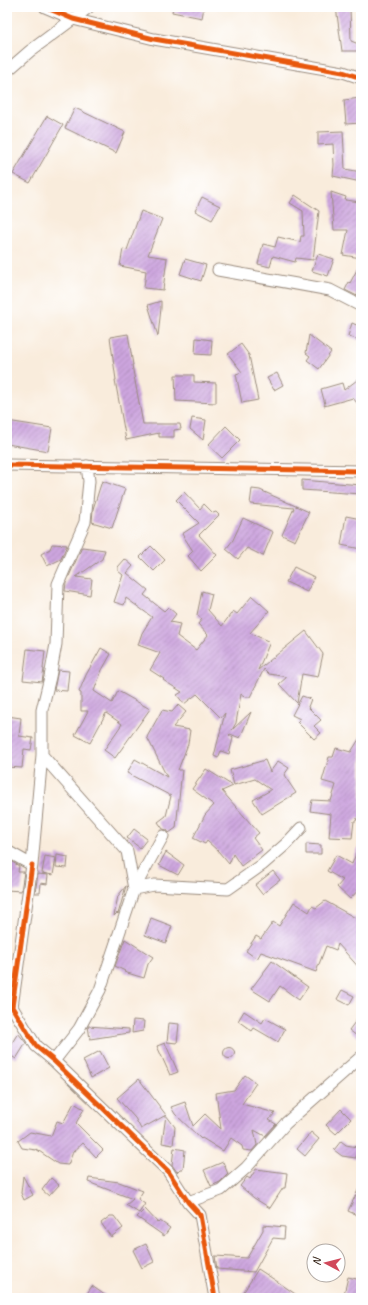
<svg xmlns="http://www.w3.org/2000/svg" width="368" height="1305" font-family="Caveat,sans-serif">
<style>
.building{fill:url(#building-hatch)}
.lines{fill:none;stroke-linecap:round;stroke-linejoin:round}
.minor-casing{stroke:#9a8b7d;stroke-width:13}
.minor{stroke:#fff;stroke-width:11}
.cycleway-casing{stroke:#fff;stroke-width:8}
.cycleway{stroke:#e8590c;stroke-width:5}
</style>
<defs>
<pattern id="building-hatch" width="6" height="6" patternUnits="userSpaceOnUse"><rect width="6" height="6" fill="#cda6df"/><path d="M-1 1l2-2M0 6l6-6M5 7l2-2" fill="none" stroke="#a887b4"/></pattern>
</defs>
<rect width="100%" height="100%" fill="#fff"/>
<filter id="ink" filterUnits="userSpaceOnUse"><feTurbulence type="fractalNoise" baseFrequency=".025" numOctaves="2"/><feDisplacementMap in="SourceGraphic" scale="8" xChannelSelector="R" yChannelSelector="G"/><feConvolveMatrix kernelMatrix="1 2 1 2 8 2 1 2 1" color-interpolation-filters="sRGB"/></filter>
<filter id="wash" filterUnits="userSpaceOnUse"><feTurbulence type="fractalNoise" baseFrequency=".012" numOctaves="4" result="noise"/><feDisplacementMap in="SourceGraphic" scale="16" xChannelSelector="R" yChannelSelector="G"/><feGaussianBlur stdDeviation="0.9" result="paint"/><feColorMatrix in="noise" values="0 0 0 0 0 0 0 0 0 0 0 0 0 0 0 0 0 1.4 0 .05"/><feComposite in="paint" operator="in"/></filter>
<g filter="url(#wash)">
<rect width="100%" height="100%" fill="#f9ecdc"/>
<g id="blocks">
<!-- building -->
<path class="building" d="M173,7H204L202,18L172,12Z
M336,7H350L351,41L361,45V51H342Z
M361,98V123L346,124L344,100Z
M75,108L125,132L116,153L65,128Z
M47,116L63,125L30,183L13,174Z
M343,131L345,169L361,172V182L333,176L334,165L333,144L318,145V132Z
M331,192L346,197L345,200L361,202V258L343,255L348,230H334Z
M295,195L319,211L313,260L296,258L295,262L273,256L270,267L258,264L263,244L275,247L278,237L300,242L301,236H304L303,211L290,203Z
M202,197L220,206L212,220L195,211Z
M141,211L162,219L148,255L167,258L163,290L144,288L146,271L120,266L123,249L127,250Z
M318,254L334,259L328,276L312,271Z
M185,259L206,265L201,281L180,274Z
M361,262V287L357,296L345,290L349,282L350,283Z
M161,301V308L158,336L148,305Z
M352,323L361,327V341L348,336Z
M128,334L133,365H132L143,424H180L181,429L174,430V437H159V433L126,440L115,380H116L110,337Z
M309,335L331,352L319,369L307,360L310,356L306,353Z
M196,338L212,340L211,355L195,354Z
M241,344L249,355L258,400L242,403L236,374L242,372L228,354Z
M277,373L283,385L274,390L267,378Z
M175,375H194V382L216,383V403L176,401Z
M361,377V408L353,398L324,406L325,404L321,389L342,383L344,390Z
M192,418L206,420L203,440L190,429Z
M7,421L52,428L48,451L7,444Z
M226,426L240,440L222,458L208,445Z
M302,480L361,485V494L302,490Z
M102,481L125,489L112,528L92,522L93,509Z
M252,489L260,490L309,512L295,541L282,535L294,508L250,504Z
M184,492L200,509L204,504L213,513L216,512L219,515L199,535L217,555L201,571L188,556L193,551L182,534L199,523L176,500Z
M346,516L361,519V549L341,545Z
M243,518L273,532L263,556L247,548L238,559L226,549L233,540Z
M52,544L67,545L61,559L47,566L41,554L50,549Z
M151,546L165,560L154,571L140,557Z
M82,547L105,550L102,559L76,577L92,579L90,595L65,591L66,583Z
M125,559L133,566L127,573L148,590L144,595L164,611L168,607L176,614L170,622L180,624L177,636L196,650L208,635L198,624L202,619L197,615L202,591L212,594L208,610L222,626L233,611L237,614L252,596L269,611L250,633L270,642L258,670L306,631L323,654L318,677L302,674L297,703L279,684L287,677L269,674L264,669L250,697H246L241,694L236,723L232,730L251,712L240,738L230,734L229,735L233,738L229,754L221,751L218,758L214,756L225,713L221,718L197,694L184,704L177,695L182,692L163,680L164,679L150,670L160,653L138,645L142,633L152,617L126,598L124,605L114,602L123,575L118,571V567Z
M294,567L314,577L307,592L286,582Z
M101,648L111,654L102,670L94,691L112,703L118,691L150,709L115,758L104,750L122,724L106,713L90,743L75,735L88,711H81V693L79,692L86,675Z
M27,649L45,651L43,669H44L42,682L23,680Z
M58,670L69,671L67,691L54,690Z
M302,696L311,699L308,707L321,720L314,726L321,733L314,739L297,722L300,719L292,715Z
M178,705L186,712L173,727L190,730L188,744L178,770H182L176,828L169,833L167,830L163,829L158,822L166,816L171,796L127,773L135,759L167,777L147,737L162,710L172,712Z
M7,716L21,718L19,736L33,738L31,750L24,749L22,768L7,767Z
M361,736V819L357,818L356,821H354L352,838L329,837L331,814L310,811L312,800L331,801L336,785L322,781L329,757H333L336,748L351,752Z
M265,760L270,772L278,761L289,768L284,775L296,793L262,814L253,800L271,790L255,779L234,785L230,770Z
M206,769L233,786L222,791L259,833L253,838L262,850L241,866L233,854L229,864L218,851L207,841L205,844L193,838L205,815L214,805L192,789Z
M134,829L147,839L140,848L127,838Z
M360,843L361,844V887L350,899L337,887L343,880L327,871L336,855L352,864Z
M306,844L321,845V854H306Z
M166,852L184,865L178,875L159,865Z
M57,855L68,857L67,868L56,867Z
M45,856L56,858L53,875L42,873Z
M7,859L19,866L18,872H24L21,891L7,890Z
M273,871L280,880L262,894L255,885Z
M38,874L48,875L47,884L41,883L40,893H35Z
M126,886L118,914L117,913L114,916L118,896Z
M325,901L361,921V970L338,944L336,950L326,946L316,972L261,952L257,959L246,951L256,936L261,939L273,922L279,926L294,902L309,912L312,906L316,908Z
M151,918L172,926L166,943L145,935Z
M125,939L153,957L148,964L144,978L124,972L125,971L115,966Z
M272,961L308,987L299,1000L280,986L270,1001L251,989Z
M342,990L354,996L349,1005L337,999Z
M244,1011L262,1023L265,1018L285,1029L278,1042L254,1028L252,1031L238,1021Z
M361,1014V1039L349,1030Z
M133,1020L144,1021L143,1031L132,1033Z
M169,1023L179,1024L177,1043L167,1042Z
M88,1026L129,1029V1033L90,1039Z
M18,1033L26,1043L16,1059L7,1053V1051Z
M165,1043L178,1072L170,1075L157,1046Z
M223.5 1053a5.5 5.5 0 1 1 11 0a5.5 5.5 0 1 1-11 0Z
M100,1051L109,1068L91,1078L83,1060Z
M245,1075L256,1083L242,1104L275,1113L269,1120L276,1124L265,1136L254,1130L257,1145L252,1151L243,1150L242,1146L231,1138L223,1151L202,1138L201,1139L175,1114L171,1107L185,1102L193,1126L205,1114L221,1129L216,1093L234,1090Z
M139,1079L166,1115L141,1129L135,1118L117,1098Z
M74,1103L84,1109L76,1123L103,1150L96,1157L83,1143L73,1152L68,1165L58,1164L36,1149V1150L22,1148L18,1141L30,1132L51,1136L57,1121L63,1123Z
M341,1109L351,1119L336,1134L326,1125Z
M166,1115L175,1127L173,1145L162,1143Z
M311,1132L319,1139L305,1156L297,1149Z
M341,1141L346,1145L357,1147L356,1158L342,1156L334,1150Z
M174,1148L185,1150L183,1169H180L177,1172L172,1165Z
M223,1162L228,1174L220,1182L211,1186L204,1170Z
M256,1169L287,1173L285,1188H283L270,1208L254,1198L240,1186L247,1177L250,1179Z
M23,1176L33,1195L24,1200L21,1193Z
M51,1178L59,1185L49,1196L42,1190Z
M89,1178L119,1182L143,1191L138,1199L145,1204L139,1213L126,1205L133,1199L88,1182Z
M361,1184V1217L348,1211Z
M145,1209L158,1223L160,1221L170,1228L164,1236L137,1217Z
M110,1216H114L123,1228L111,1237L101,1223Z
M263,1225L285,1227L284,1239L273,1238L254,1272L217,1269L215,1256L247,1258L263,1230Z
M146,1244L154,1262L142,1268L133,1250Z
M258,1269L278,1282L301,1298H240Z
M348,1277L361,1280V1297L344,1294Z
M92,1286L109,1298H84Z"/>
</g>
</g>
<g filter="url(#ink)">
<use href="#blocks" fill-opacity="0" stroke="#9a8b7d" stroke-width="1"/>
<g class="lines">
<defs>
<path id="minor" d="M45,7L73,19L154,39L343,72L361,78
M7,71L30,51L89,7
M218,270L330,290L361,306
M7,465L361,471
M42,755V710L50,677L56,644L58,584L85,522L89,481L87,466
M7,851L32,865L42,755L127,851L134,889
M32,865L12,1007L36,1046L54,1061L168,1171L188,1202L200,1215L215,1298
M134,889L154,885L228,889L262,865L285,845L301,828
M54,1061L79,1029L100,990L134,889L163,836
M188,1202L221,1190L246,1168L286,1123L361,1057"/>
</defs>
<!-- minor casing -->
<use href="#minor" class="minor-casing"/>
<!-- minor -->
<use href="#minor" class="minor"/>
<defs>
<path id="cycleway" d="M45,7L73,19L154,39L343,72L361,78
M7,465L361,471
M32,865L12,1007L36,1046L54,1061L168,1171L188,1202L200,1215L215,1298"/>
</defs>
<!-- cycleway casing -->
<use href="#cycleway" class="cycleway-casing"/>
<!-- cycleway -->
<use href="#cycleway" class="cycleway"/>
</g>
</g>
<!-- margin -->
<rect width="368" height="1305" fill="none" stroke="#fff" stroke-width="24"/>
<!-- north arrow -->
<g transform="translate(326 1263) rotate(277)"><circle r="19" fill="#ffffff" stroke="#b1aaa5"/>
<path d="M0-3L7 15L0 10L-7 15Z" fill="#d1495b"/>
<text y="-6" font-size="11" font-weight="bold" text-anchor="middle" fill="#3b2a1e">N</text>
</g>
</svg>
